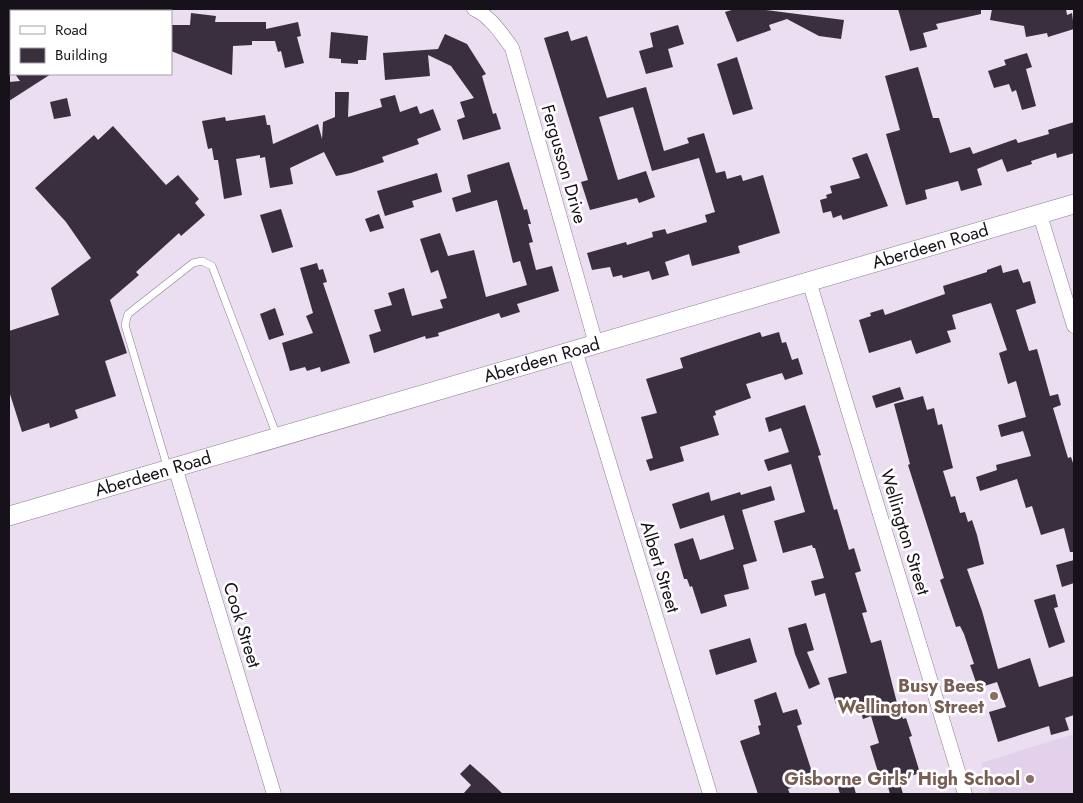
<svg xmlns="http://www.w3.org/2000/svg" width="1083" height="803" font-family="Jost,sans-serif">
<style>
.built{fill:#e3d1eb}
.building{fill:#3a2f3e}
.lines{fill:none;stroke-linecap:round;stroke-linejoin:round}
.lane-casing{stroke:#8a7e8f;stroke-width:8}
.street-casing{stroke:#8a7e8f;stroke-width:15}
.secondary-casing{stroke:#8a7e8f;stroke-width:20}
.lane{stroke:#fff;stroke-width:7}
.street{stroke:#fff;stroke-width:14}
.secondary{stroke:#fff;stroke-width:19}
.education-dot{fill:#8d6e63;stroke:#fff;stroke-width:2}
.labels{text-anchor:middle;stroke-width:5;stroke-linejoin:round;paint-order:stroke}
.street-label{font-size:18px;fill:#171219;stroke:#fff}
.education-label{font-size:18px;font-weight:bold;fill:#785e54;stroke:#fff;text-anchor:end}
</style>
<rect width="100%" height="100%" fill="#ebdef1"/>
<!-- built -->
<path class="built" d="M1074,734V794H990L981,763Z"/>
<!-- building -->
<path class="building" d="M735,9H759L844,20L841,39L819,36L787,19L769,25L771,30L737,42L725,12Z
M898,9H981V14L936,24L938,29L923,33L927,47L910,51Z
M992,9H1066L1067,15L1072,13L1074,29L1048,37L1047,33L1026,37L1024,26L990,20Z
M191,13L216,16L215,22H266V29L298,22L301,36L297,37L304,63L285,68L281,51L278,52L275,41H252V45L233,46L232,75L171,51V25H190Z
M678,25L684,44L668,49L673,67L646,74L639,51L653,47L650,33Z
M568,31L571,41L587,36L607,98L646,87L664,151L689,143L687,138L704,133L716,173L725,171L727,179L741,175L743,181L763,175L780,233L738,246L740,253L692,266L689,254L665,262L669,275L652,280L649,271L623,278L622,275L613,277L610,267L592,270L587,253L626,242L627,245L653,237L652,232L665,229L667,234L707,222L705,215L715,212L699,158L652,171L633,107L599,117L618,180L646,171L655,197L639,203L637,198L590,210L581,182L588,180L544,38Z
M331,32L368,36L366,60H358V64L341,63V59L329,58Z
M445,34L467,44L486,74L482,76L493,114L496,113L501,129L463,140L457,120L465,117L460,102L474,98L451,66L428,55L430,76L385,80L383,53L438,49Z
M1027,53L1032,67L1026,69L1036,106L1022,110L1016,90L1012,92L1009,84L994,88L988,71L1006,65L1004,60Z
M737,57L753,109L733,115L717,64Z
M918,67L933,118H939L950,153L970,147L973,154L1016,139L1018,143L1049,134L1048,130L1074,122V153L1057,158L1056,153L1031,161L1032,164L1007,172L1002,159L977,169L982,185L961,191L958,181L925,190L927,199L906,205L886,134L900,130L885,76Z
M15,74H51L9,101V82L20,81Z
M335,92H349L348,117L382,107L380,99L395,95L400,112L417,106L420,114L433,109L441,130L417,139L419,144L382,157L384,162L351,173L336,176L324,152L290,168L293,184L270,188L265,157L260,158V155L236,159L242,195L224,199L218,160H214L212,148L208,149L202,121L225,117L226,121L265,115L267,125H270L273,144L318,124L322,139L323,122L335,117Z
M67,98L71,116L54,119L50,102Z
M113,126L166,185L178,175L199,199L195,203L205,215L181,236L179,233L136,272L139,275L110,300L127,353L105,361L116,396L75,410L78,418L50,428L49,423L22,432L9,391V331L59,315L51,288L91,258L66,222L35,188L94,135L98,140Z
M867,153L888,206L843,220L841,215L833,218L831,211L823,213L820,200L827,198L826,195L832,193L830,186L860,178L852,158Z
M509,162L524,210L527,209L531,224H528L533,242L529,243L536,270L552,266L559,291L517,304L520,312L501,318L499,313L438,333L439,336L426,339L425,336L374,353L369,335L381,331L374,310L392,305L388,293L404,288L412,316L443,308L440,300L447,298L438,270L431,273L420,239L440,233L448,256L474,250L486,297L527,285L520,261L513,263L497,200L456,212L452,198L471,192L467,175Z
M437,173L442,192L412,201L414,207L385,216L377,191Z
M281,209L293,247L272,253L260,215Z
M379,214L384,228L370,232L365,219Z
M317,263L319,270L323,269L327,282L323,283L350,363L321,372L320,367L307,371L305,367L290,371L282,343L313,333L306,316L313,313L300,268Z
M1001,265L1003,273L1018,269L1023,283L1030,281L1036,303L1016,310L1029,351L1037,349L1050,396L1058,394L1061,405L1053,408L1068,458L1071,457L1074,466V552H1070L1064,528L1041,535L1032,506L1026,508L1017,479L980,491L976,477L997,470L996,465L1031,456L1023,431L1001,437L998,425L1026,417L1016,381L1008,384L999,353L1007,350L991,303L952,315L956,329L947,331L951,342L916,354L911,340L869,353L859,320L871,316L870,313L883,309L885,315L945,294L943,286L987,272V270Z
M275,308L284,335L269,340L260,314Z
M760,332L762,337L779,332L782,343L786,342L792,360L798,358L803,374L785,380L782,373L746,384L751,398L715,411L716,415L713,416L719,435L680,447L684,461L650,471L646,460L653,458L641,417L657,413L646,379L683,368L680,358Z
M900,387L904,399L876,408L872,396Z
M923,396L927,410L934,408L938,425L942,424L953,468L943,471L951,497L955,496L960,513L965,512L968,522L972,520L977,535L984,564L967,569L982,611L998,669L1030,658L1039,687L1074,676V715L1065,718L1069,730L1051,735L1049,726L998,742L989,712L1006,707L997,682L978,688L970,665L974,664L964,634L960,626L956,627L940,580L944,578L908,465L910,464L894,404Z
M805,405L821,455L818,456L834,510L837,509L849,550L854,548L861,571L855,573L867,612L862,613L871,643L881,640L897,703L903,719L906,718L912,736L909,737L920,773L899,780L903,794H890L887,783L882,785L870,746L879,743L871,716L863,719L856,697L836,704L828,678L847,673L825,593L815,596L811,581L824,578L815,548H813L812,545L783,553L774,521L805,512L791,464L768,471L764,460L789,452L781,428L769,432L765,418Z
M771,486L775,500L742,510L757,561L743,565L749,589L724,595L727,606L701,614L692,586L690,587L687,579H684L674,544L693,538L700,560L734,549L724,515L680,529L672,504L709,492L711,501L740,492L741,495Z
M1074,560V583L1062,587L1056,565Z
M1055,594L1058,607L1054,608L1065,642L1049,648L1034,600Z
M806,623L814,650L807,652L820,684L809,689L795,654L788,628Z
M750,638L757,662L716,675L709,650Z
M776,692L783,713L797,709L802,724L797,726L812,772L790,779L793,787L788,789L790,794H758L740,741L760,734L758,726L761,725L754,700Z
M470,764L487,779L503,794H463L471,785L460,774Z
M852,779L856,794H840L837,784Z"/>
<g class="lines">
<defs>
<path id="lane" d="M168,469L125,325L128,314L193,263L202,261L212,266L277,436"/>
<path id="street" d="M474,9C491,17 501,33 512,48L596,344
M22,11L30,9
M9,15L11,14
M1040,215L1074,326
M809,281L965,794
M575,350L710,794
M175,467L274,794"/>
<g id="secondary">
<path id="s1" d="M9,516L1074,204"/>
</g>
</defs>
<!-- lane casing -->
<use href="#lane" class="lane-casing"/>
<!-- street casing -->
<use href="#street" class="street-casing"/>
<!-- secondary casing -->
<use href="#secondary" class="secondary-casing"/>
<!-- lane -->
<use href="#lane" class="lane"/>
<!-- street -->
<use href="#street" class="street"/>
<!-- secondary -->
<use href="#secondary" class="secondary"/>
</g>
<!-- markers -->
<g class="education-dot">
<circle cx="994" cy="696" r="5"/>
<circle cx="1030" cy="779" r="5"/>
</g>
<g class="labels">
<!-- street labels -->
<g class="street-label">
<text transform="translate(564 164) rotate(74)" y="6">Fergusson Drive</text>
<text dy="6" stroke="none"><textPath href="#s1" startOffset="960">Aberdeen Road</textPath></text>
<text dy="6" stroke="none"><textPath href="#s1" startOffset="555">Aberdeen Road</textPath></text>
<text dy="6" stroke="none"><textPath href="#s1" startOffset="150">Aberdeen Road</textPath></text>
<text transform="translate(905 532) rotate(73)" y="6">Wellington Street</text>
<text transform="translate(660 567) rotate(73)" y="6">Albert Street</text>
<text transform="translate(242 625) rotate(73)" y="6">Cook Street</text>
</g>
<!-- education labels -->
<g class="education-label">
<text x="984" y="692">Busy Bees<tspan x="984" dy="21">Wellington Street</tspan></text>
<text x="1020" y="785">Gisborne Girls' High School</text>
</g>
</g>
<!-- border -->
<rect width="1083" height="803" fill="none" stroke="#171219" stroke-width="20"/>
<!-- legend -->
<rect x="10" y="10" width="162" height="65" fill="#ffffff" stroke="#a2a0a3"/>
<rect x="20" y="26" width="25" height="8" fill="#ffffff" stroke="#a2a0a3"/>
<text x="55" y="35" font-size="15" fill="#171219">Road</text>
<rect x="20" y="48" width="25" height="15" fill="#3a2f3e" stroke="#a2a0a3"/>
<text x="55" y="60" font-size="15" fill="#171219">Building</text>
</svg>
